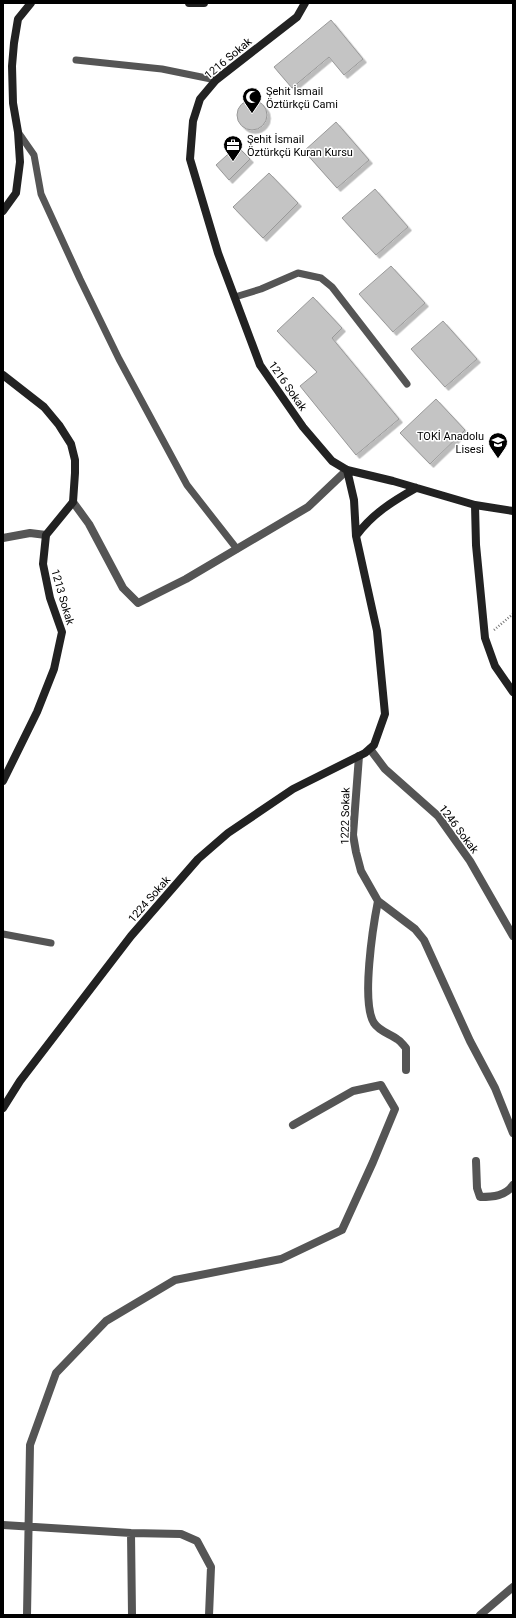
<svg xmlns="http://www.w3.org/2000/svg" width="516" height="1618" font-family="Roboto,sans-serif">
<style>
.building{fill:#c4c4c4;stroke:#999;filter:url(#shadow)}
.lines{fill:none;stroke-linecap:round;stroke-linejoin:round}
.path{stroke:#777;stroke-width:2.5;stroke-dasharray:1 2;stroke-linecap:butt}
.lane{stroke:#555;stroke-width:7}
.street{stroke:#555;stroke-width:8}
.secondary{stroke:#222;stroke-width:8}
.labels{text-anchor:middle;stroke-width:3;stroke-linejoin:round;paint-order:stroke}
.street-label{font-size:11px;fill:#000;stroke:#fff}
.poi-label{font-size:11px;fill:#000;stroke:#fff;text-anchor:start}
</style>
<defs>
<filter id="shadow"><feDropShadow dx="3.5" dy="3.5" stdDeviation="0" flood-color="#0004"/></filter>
</defs>
<rect width="100%" height="100%" fill="#fff"/>
<!-- building -->
<path class="building" d="M331,20L363,59L344,75L329,57L292,88L274,67Z
M237 115a15 15 0 1 1 30 0a15 15 0 1 1-30 0Z
M336,122L369,160L337,188L304,151Z
M237,146L250,159L229,180L216,165Z
M269,173L298,203L263,238L233,207Z
M375,189L408,227L376,255L342,218Z
M391,266L425,303L393,332L359,294Z
M313,297L342,328L332,338L399,419L356,455L300,386L317,372L277,331Z
M443,321L477,359L445,387L411,349Z
M436,399L465,430L430,464L400,433Z"/>
<g class="lines">
<!-- path -->
<path class="path" d="M494,630L513,614"/>
<!-- lane -->
<path class="lane" d="M76,60L162,69L216,80
M18,132L34,155L41,194L80,279L119,359L187,485L237,549
M235,297L261,289L298,273L321,278L332,287L407,384
M3,934L51,943"/>
<!-- street -->
<path class="street" d="M73,502L89,524L123,588L138,603L186,579L308,507L347,470
M3,538L30,533L46,535
M370,749L385,769L438,816L470,861L513,936
M359,756L353,835L356,852L361,871L378,901L415,929L424,940L470,1041L495,1088L513,1133
M378,901C373,926 361,1003 374,1023C379,1031 390,1034 397,1039C401,1041 403,1045 406,1048V1070
M476,1161L477,1188L480,1197C493,1197 506,1196 513,1185
M3,1525L131,1533L181,1534L197,1541L211,1567L209,1615
M131,1533L132,1615
M27,1615L30,1445L56,1373L106,1321L175,1280L281,1259L342,1230L373,1162L395,1109L381,1085L353,1091L293,1125
M480,1615L513,1587"/>
<!-- secondary -->
<path class="secondary" d="M189,3H204
M305,3L297,17L216,80L200,99L193,121L190,159L218,253L260,365L303,427L332,461L347,470L393,481L475,505L513,511
M3,211L16,193L20,162L18,132L13,103L12,66L14,43L18,19L31,3
M3,375L44,407L59,425L71,444L75,460V473L73,502L46,535L43,564L50,598L62,632L54,669L37,712L3,781
M347,470L354,500L356,536C372,514 393,501 416,488
M475,505L476,545L485,638L495,666L513,692
M3,1108L20,1081L131,936L198,859L228,833L293,789L365,753L374,745L385,714L377,631L356,536"/>
</g>
<!-- icons -->
<defs>
<symbol id="mosque-pin" viewBox="-11 -11 22 30"><path d="M0 17L-7.5 6A9.5 9.5 0 1 1 7.5 6Z" fill="#000" stroke="#fff"/><path d="M3.5-4.9A6 6 0 1 0 3.5 4.9A5 5 0 1 1 3.5-4.9Z" fill="#fff"/></symbol>
<symbol id="office-pin" viewBox="-11 -11 22 30"><path d="M0 17L-7.5 6A9.5 9.5 0 1 1 7.5 6Z" fill="#000" stroke="#fff"/><path d="M-6-3h4V-5.5h4V-3h4V5H-6ZM-1-4.5V-3h2v-1.5ZM-6 0V1H6V0Z" fill="#fff"/></symbol>
<symbol id="school-pin" viewBox="-11 -11 22 30"><path d="M0 17L-7.5 6A9.5 9.5 0 1 1 7.5 6Z" fill="#000" stroke="#fff"/><path d="M0-5L7-2L0 1L-7-2ZM-4 1L0 2.5L4 1V4Q0 6-4 4Z" fill="#fff"/></symbol>
</defs>
<g fill-rule="evenodd">
<use href="#mosque-pin" x="241" y="86" width="22" height="30"/>
<use href="#office-pin" x="222" y="134" width="22" height="30"/>
<use href="#school-pin" x="487" y="431" width="22" height="30"/>
</g>
<g class="labels">
<!-- street labels -->
<g class="street-label">
<text transform="translate(228 58) rotate(-40)" y="4">1216 Sokak</text>
<text transform="translate(288 386) rotate(55)" y="4">1216 Sokak</text>
<text transform="translate(63 597) rotate(74)" y="4">1213 Sokak</text>
<text transform="translate(345 816) rotate(-89)" y="4">1222 Sokak</text>
<text transform="translate(459 829) rotate(53)" y="4">1246 Sokak</text>
<text transform="translate(149 899) rotate(-49)" y="4">1224 Sokak</text>
</g>
<!-- poi labels -->
<g class="poi-label">
<text x="266" y="95">Şehit İsmail<tspan x="266" dy="13">Öztürkçü Cami</tspan></text>
<text x="247" y="143">Şehit İsmail<tspan x="247" dy="13">Öztürkçü Kuran Kursu</tspan></text>
<text x="484" y="440" text-anchor="end">TOKİ Anadolu<tspan x="484" dy="13">Lisesi</tspan></text>
</g>
</g>
<!-- border -->
<rect width="516" height="1618" fill="none" stroke="#000000" stroke-width="8"/>
</svg>
